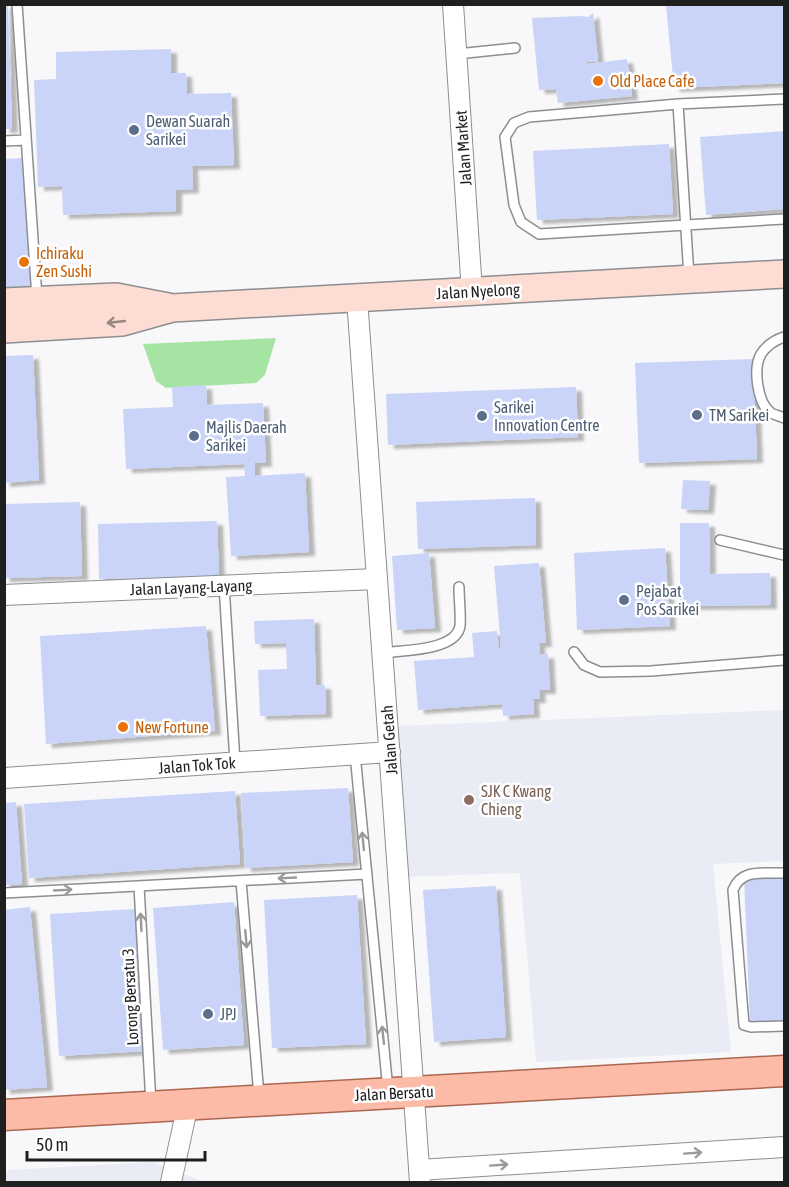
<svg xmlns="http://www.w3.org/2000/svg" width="789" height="1187" font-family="'Asap Condensed',sans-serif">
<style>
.built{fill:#e9ecf5}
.green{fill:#a6e4a3}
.building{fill:#c9d4f8;filter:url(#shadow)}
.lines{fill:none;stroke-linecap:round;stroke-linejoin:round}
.service-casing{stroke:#8d8e90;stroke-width:12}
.minor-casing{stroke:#8d8e90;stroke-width:22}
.secondary-casing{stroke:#8d8e90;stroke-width:30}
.primary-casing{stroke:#ac6751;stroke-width:33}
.service{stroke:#fff;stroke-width:9}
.minor{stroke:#fff;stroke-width:20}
.secondary{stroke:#fdddd3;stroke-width:27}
.primary{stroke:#fbbba7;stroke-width:30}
.oneway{stroke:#998882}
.oneway2{stroke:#9a9a9b}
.food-dot{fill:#e8710a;stroke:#fff;stroke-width:2}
.service-dot{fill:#5c6f8a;stroke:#fff;stroke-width:2}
.education-dot{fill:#8d6e63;stroke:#fff;stroke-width:2}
.labels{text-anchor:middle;stroke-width:5;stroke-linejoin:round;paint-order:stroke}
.food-label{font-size:16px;fill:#c56008;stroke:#fff;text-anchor:start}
.service-label{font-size:16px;fill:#4e5e75;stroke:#fff;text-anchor:start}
.street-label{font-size:16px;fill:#1f1f20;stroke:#fff}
.education-label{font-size:16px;fill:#785e54;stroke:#fff;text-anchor:start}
</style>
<defs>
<filter id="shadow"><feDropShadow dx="6" dy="4" stdDeviation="1.5" flood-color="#0004"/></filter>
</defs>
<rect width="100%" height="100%" fill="#f8f8fa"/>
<!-- built -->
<path class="built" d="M784,710V861L713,864L731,1052L536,1062L520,873L404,877L397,726Z
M153,1162L204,1182H5L4,1172L9,1170Z"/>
<!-- green -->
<path class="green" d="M276,338L265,375L256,383L166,388L156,381L143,344Z"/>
<!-- building -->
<path class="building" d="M4,4H8L12,129H4Z
M694,4H784V83L674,88L666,6Z
M593,13L598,62L586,61L587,64L627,59L632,96L558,103L556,89L539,90L532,18L580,16L588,17Z
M171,49V73H186L187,94L231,93L234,165L192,166L193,189L176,190V211L63,215L62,186L38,187L34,80L56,79V52Z
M784,131V209L706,215L700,137Z
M669,144L673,214L537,220L533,151Z
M23,158L32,291L4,293V159Z
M33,355L39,480L4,483V356Z
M753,359L757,459L639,463L635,363Z
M206,385L207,405L263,403L266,463H255V476L305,473L309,552L231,556L226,477L245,476L244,464L126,469L123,409L173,407L172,387Z
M576,387L578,437L388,445L386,394Z
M683,480L710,481L708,510L681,509Z
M535,498L536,545L418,549L416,502Z
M80,502L82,576L4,578V504Z
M217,521L219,576L99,579L98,524Z
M680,523H709L710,574L770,573L771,605L680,606Z
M665,548L670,626L577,630L574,553Z
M429,553L435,628L397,630L392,556Z
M539,563L546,643H539L540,655L548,654L550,690H539L540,699H533L534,714L503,716L502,704L418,710L414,661L474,657L472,633L497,631L499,648H501L494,566Z
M314,619L316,685H325L326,714L260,716L258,670L287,669L286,643L255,644L254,621Z
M206,626L215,731L46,744L40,636Z
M348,788L353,862L245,868L241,793Z
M235,791L240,864L29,878L24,804Z
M16,802L22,884L4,885V803Z
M784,876V1023L750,1024L744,878Z
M496,886L506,1037L434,1042L423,890Z
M357,895L366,1044L272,1048L264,900Z
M234,902L244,1045L163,1050L153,908Z
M30,907L47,1087L4,1090V910Z
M136,909L145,1051L59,1056L50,914Z"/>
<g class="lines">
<defs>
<path id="service" d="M17,4L37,298
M457,54L515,48
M784,99L678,104L529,117L514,123L505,137L514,205L521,222L539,234L784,219
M678,104L689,277
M4,141L26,140
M784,337C775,340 767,345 761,354C753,368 757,403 771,413C775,415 780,416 784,418
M720,540L784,555
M224,585L235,762
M574,652L584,665L600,672L651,671L784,660
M383,653C403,650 456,651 460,626C461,614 459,600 459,587
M355,754L388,1090
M784,873C763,874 742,868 733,890L744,1025L751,1027L784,1026
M241,881L259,1096
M139,886L151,1104
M4,893L367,874"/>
<path id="minor" d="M453,4L472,292
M357,298L420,1182
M4,595L377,579
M4,778L390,752
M419,1170L784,1147
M171,1182L188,1104"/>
<path id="secondary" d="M4,302L116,297L168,307
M4,329L122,322L172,308L784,274"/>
<path id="primary" d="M4,1115L784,1071"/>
</defs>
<!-- service casing -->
<use href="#service" class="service-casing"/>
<!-- minor casing -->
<use href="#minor" class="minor-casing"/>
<!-- secondary casing -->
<use href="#secondary" class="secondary-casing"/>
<!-- primary casing -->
<use href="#primary" class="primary-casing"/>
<!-- service -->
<use href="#service" class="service"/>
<!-- minor -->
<use href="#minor" class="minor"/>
<!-- secondary -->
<use href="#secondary" class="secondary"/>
<!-- primary -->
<use href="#primary" class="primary"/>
</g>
<!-- one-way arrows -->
<defs><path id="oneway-shaft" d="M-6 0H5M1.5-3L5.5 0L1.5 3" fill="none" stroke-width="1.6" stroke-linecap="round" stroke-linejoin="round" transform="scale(1.5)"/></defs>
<use class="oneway" href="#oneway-shaft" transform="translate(116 322) rotate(174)"/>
<g class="oneway2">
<use href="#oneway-shaft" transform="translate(363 841) rotate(-96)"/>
<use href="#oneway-shaft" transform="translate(287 878) rotate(177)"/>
<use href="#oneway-shaft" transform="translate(63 890) rotate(-3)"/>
<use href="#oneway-shaft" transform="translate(141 922) rotate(-93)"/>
<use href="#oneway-shaft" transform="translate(246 939) rotate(85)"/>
<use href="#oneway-shaft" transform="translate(383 1035) rotate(-96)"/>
<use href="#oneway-shaft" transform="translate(693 1153) rotate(-4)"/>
<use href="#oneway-shaft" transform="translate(499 1165) rotate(-4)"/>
</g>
<!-- markers -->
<g class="food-dot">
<circle cx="598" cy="81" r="6"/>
<circle cx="24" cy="262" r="6"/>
<circle cx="123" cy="727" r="6"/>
</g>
<g class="service-dot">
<circle cx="134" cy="130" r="6"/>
<circle cx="697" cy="415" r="6"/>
<circle cx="482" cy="416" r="6"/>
<circle cx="194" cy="436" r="6"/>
<circle cx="624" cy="600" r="6"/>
<circle cx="208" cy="1014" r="6"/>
</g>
<circle class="education-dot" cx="469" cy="800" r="6"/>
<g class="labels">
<!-- food labels -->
<g class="food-label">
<text x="610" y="87">Old Place Cafe</text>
<text x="36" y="259">Ichiraku<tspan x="36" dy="18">Zen Sushi</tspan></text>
<text x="135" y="733">New Fortune</text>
</g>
<!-- service labels -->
<g class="service-label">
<text x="146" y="127">Dewan Suarah<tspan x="146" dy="18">Sarikei</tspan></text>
<text x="494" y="413">Sarikei<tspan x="494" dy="18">Innovation Centre</tspan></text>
<text x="709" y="421">TM Sarikei</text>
<text x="206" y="433">Majlis Daerah<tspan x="206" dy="18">Sarikei</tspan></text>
<text x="636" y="597">Pejabat<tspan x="636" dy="18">Pos Sarikei</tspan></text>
<text x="220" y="1020">JPJ</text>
</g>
<!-- street labels -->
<g class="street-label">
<text transform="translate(463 148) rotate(-94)" y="6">Jalan Market</text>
<text transform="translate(478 291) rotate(-3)" y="6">Jalan Nyelong</text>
<text transform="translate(191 587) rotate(-2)" y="6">Jalan Layang-Layang</text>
<text transform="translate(389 740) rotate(-94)" y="6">Jalan Getah</text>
<text transform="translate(197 765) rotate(-4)" y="6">Jalan Tok Tok</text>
<text transform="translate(130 997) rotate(-93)" y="6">Lorong Bersatu 3</text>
<text transform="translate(394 1093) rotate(-3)" y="6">Jalan Bersatu</text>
</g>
<!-- education labels -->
<g class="education-label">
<text x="481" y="797">SJK C Kwang<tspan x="481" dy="18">Chieng</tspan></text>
</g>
</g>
<!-- border -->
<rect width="789" height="1187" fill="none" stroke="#1f1f20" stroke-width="12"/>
<!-- scale -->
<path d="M27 1151v9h178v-9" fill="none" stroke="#1f1f20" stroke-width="3"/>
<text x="36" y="1151" font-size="18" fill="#1f1f20" stroke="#ffffff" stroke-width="4.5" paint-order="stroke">50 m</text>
</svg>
